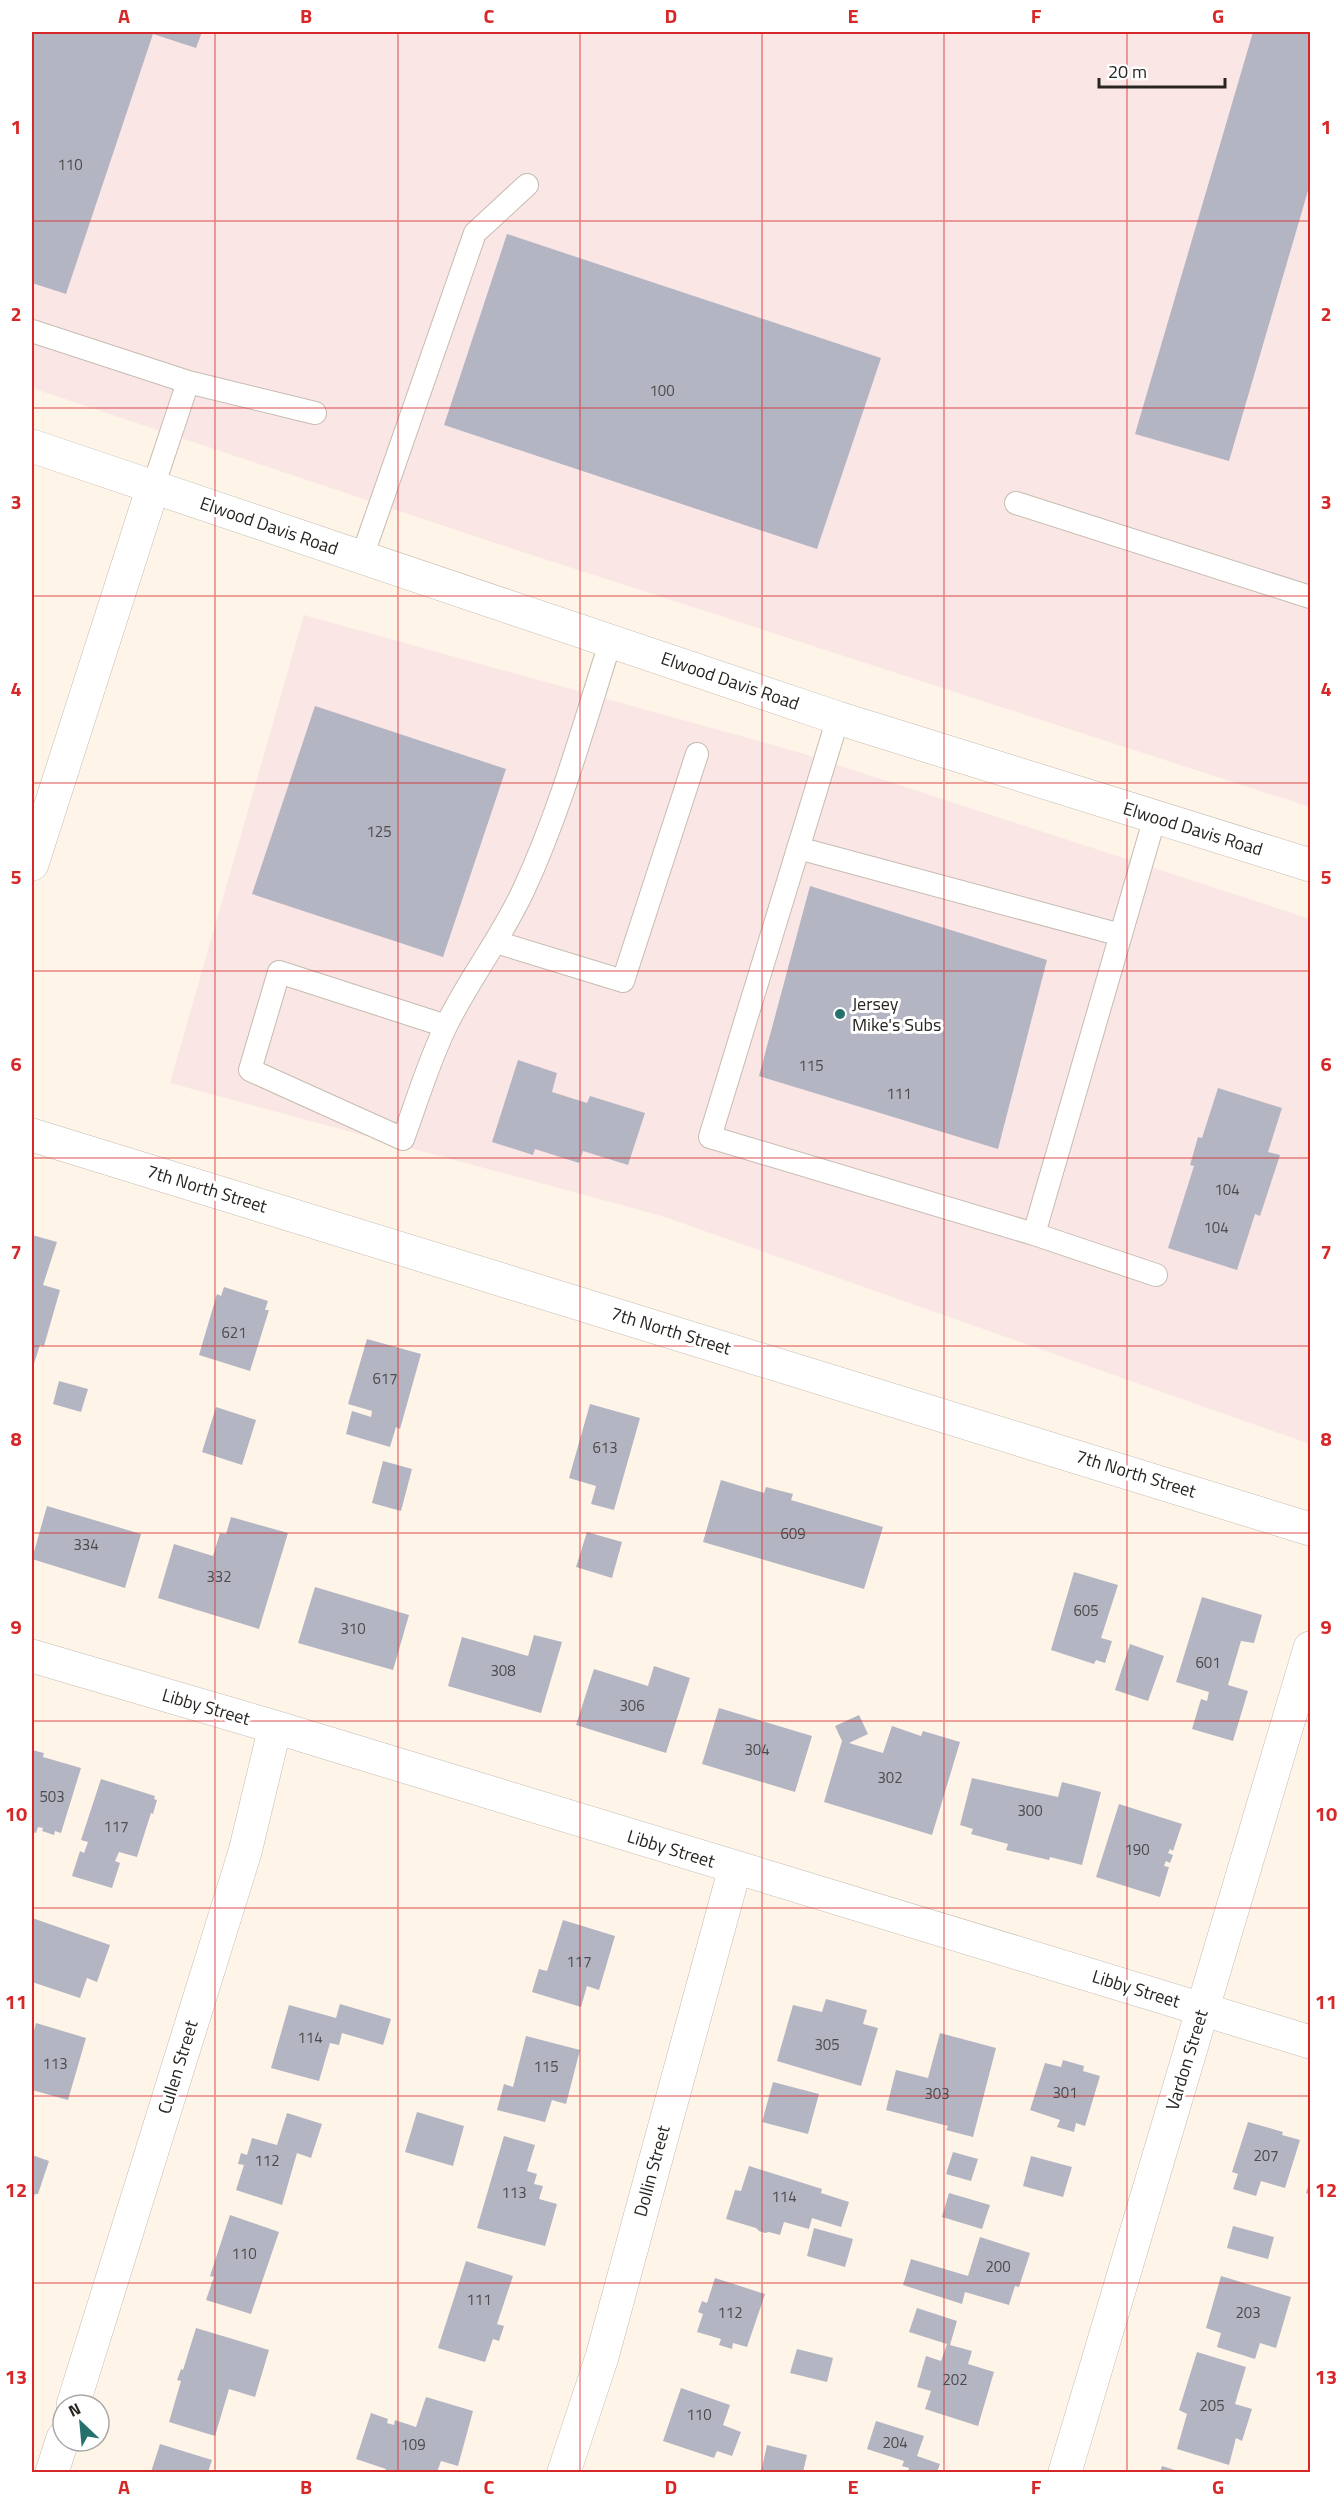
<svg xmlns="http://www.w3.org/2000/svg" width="1342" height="2504" font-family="'Titillium Web',sans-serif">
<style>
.commercial{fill:#fbe6e6}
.building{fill:#b4b5c3}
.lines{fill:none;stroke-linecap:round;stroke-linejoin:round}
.service-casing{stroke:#c5bcb1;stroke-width:24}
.minor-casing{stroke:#c5bcb1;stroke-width:34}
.tertiary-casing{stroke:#c5bcb1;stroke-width:34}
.service{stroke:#fff;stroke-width:22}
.minor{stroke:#fff;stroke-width:33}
.tertiary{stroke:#fff;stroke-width:33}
.grid{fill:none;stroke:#d62828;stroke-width:1.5;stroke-opacity:0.55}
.poi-dot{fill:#26706e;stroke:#fff;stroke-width:2}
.labels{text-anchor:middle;stroke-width:6;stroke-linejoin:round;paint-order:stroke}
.number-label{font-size:15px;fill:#4c4a4a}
.street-label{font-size:18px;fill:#292622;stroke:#fff}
.poi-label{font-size:18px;fill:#292622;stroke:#fff;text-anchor:start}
.neatline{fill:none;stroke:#d62828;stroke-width:2}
.grid-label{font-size:20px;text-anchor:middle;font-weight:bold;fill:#d62828}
</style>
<rect width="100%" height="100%" fill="#fef4e8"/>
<!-- commercial -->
<path class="commercial" d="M32,32H1310V807L486,540L32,388Z
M304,615L798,752L1310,919V1444L662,1216L170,1083Z"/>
<!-- building -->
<path class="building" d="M32,32H202L196,48L153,34L66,294L32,283Z
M1253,32H1310V184L1229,461L1135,434Z
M507,234L881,358L817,549L444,425Z
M315,706L506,769L443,957L252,894Z
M810,886L1047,960L998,1149L759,1076Z
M518,1060L557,1073L552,1092L587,1103L590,1096L645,1113L628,1165L583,1151L579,1163L535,1149L533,1155L492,1142Z
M1218,1088L1282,1108L1268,1152L1280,1155L1260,1216L1255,1214L1237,1270L1168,1248L1194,1166L1190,1165L1198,1137L1202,1138Z
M32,1235L57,1242L43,1285L60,1290L44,1346L40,1345L32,1370Z
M224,1287L268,1301L265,1310H269L250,1371L199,1355L217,1294L221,1296Z
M367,1339L421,1354L400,1429L396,1427L390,1447L346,1434L352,1411L371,1417L372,1411L348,1404Z
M59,1381L88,1389L81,1412L53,1404Z
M590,1404L640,1418L614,1510L591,1504L596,1486L569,1478Z
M216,1407L256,1420L242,1465L202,1452Z
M383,1461L412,1469L401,1511L372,1503Z
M721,1480L764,1493L766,1487L793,1494L791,1500L883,1527L864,1589L703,1542Z
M47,1506L141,1534L125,1588L32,1559Z
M231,1517L288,1533L259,1629L158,1598L174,1544L213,1556L220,1533L226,1534Z
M587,1532L622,1542L612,1578L576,1567Z
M1074,1572L1118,1585L1101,1638L1112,1641L1105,1663L1096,1660L1094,1664L1051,1650Z
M315,1587L409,1615L393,1670L298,1643Z
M1202,1597L1262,1615L1254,1643L1241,1641L1228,1685L1248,1691L1233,1741L1192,1729L1201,1699L1207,1701L1209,1692L1176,1682Z
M534,1635L562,1642L541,1713L448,1686L462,1637L528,1656Z
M1130,1644L1164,1656L1148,1701L1115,1690Z
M654,1666L690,1678L666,1753L576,1725L594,1669L648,1686Z
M719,1708L812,1736L795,1792L702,1764Z
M859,1715L868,1734L849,1743L883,1753L892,1726L921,1736L923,1731L960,1742L932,1835L824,1802L842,1741L835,1726Z
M32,1750L44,1753L43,1757L81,1768L61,1833L55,1831L54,1835L42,1831L43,1828L38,1827L36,1833L32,1832Z
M972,1778L1058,1797L1062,1782L1101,1792L1082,1865L1050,1857L1049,1860L1006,1850L1008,1844L971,1834L973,1829L960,1825Z
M101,1779L155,1796L154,1799L157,1800L153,1814L151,1813L137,1857L119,1852L115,1861L120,1863L112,1888L72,1876L80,1851L84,1853L88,1842L81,1840Z
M1119,1804L1182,1824L1173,1851L1170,1849L1168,1853L1173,1855L1170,1863L1166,1861L1164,1866L1169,1867L1160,1897L1096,1877Z
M32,1918L110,1945L97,1982L87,1978L80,1998L32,1982Z
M563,1920L615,1936L599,1990L587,1986L581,2007L532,1992L539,1969L547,1971Z
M826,1999L867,2010L863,2024L878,2028L861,2086L777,2061L793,2005L822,2012Z
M340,2004L391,2019L383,2045L342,2033L339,2045L330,2043L319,2081L271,2068L289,2005L336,2018Z
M36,2023L86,2038L68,2100L32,2090V2038Z
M940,2033L996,2048L973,2137L946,2130L948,2126L886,2110L896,2070L928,2078Z
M526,2036L580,2050L566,2104L552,2100L545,2122L497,2110L504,2084L513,2087Z
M1063,2060L1084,2066L1083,2071L1100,2076L1085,2126L1076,2123L1074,2132L1057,2127L1060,2120L1030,2110L1045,2063L1061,2067Z
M773,2082L819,2094L808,2134L762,2122Z
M417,2112L464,2126L453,2166L405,2152Z
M287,2113L322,2124L311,2158L297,2153L282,2205L236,2190L244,2165L238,2164L241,2153L247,2155L252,2138L277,2145Z
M1248,2122L1283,2132L1282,2135L1300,2140L1285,2188L1261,2181L1256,2196L1233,2189L1238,2174L1232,2172Z
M504,2136L535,2145L527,2171L537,2174L534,2184L543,2186L539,2199L557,2204L545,2246L477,2228Z
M953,2152L978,2159L971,2181L946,2174Z
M32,2155L49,2161L38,2194H35L32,2204Z
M1031,2156L1072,2167L1063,2197L1023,2186Z
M749,2166L822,2189L821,2193L849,2202L841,2227L812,2218L809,2229L784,2222L780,2235L769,2232L765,2233L759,2231L756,2228L726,2219L735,2190L741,2191Z
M1310,2180V2195L1306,2193Z
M949,2193L990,2205L982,2229L942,2217Z
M230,2215L279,2232L251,2314L206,2300L214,2277L210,2276Z
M1233,2226L1274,2237L1268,2259L1227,2248Z
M814,2228L853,2239L845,2267L807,2256Z
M980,2237L1030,2253L1019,2287L1015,2286L1009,2305L965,2292L962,2304L903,2285L911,2259L968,2276Z
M466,2261L513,2276L497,2324L504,2326L499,2341L493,2339L485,2362L438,2348Z
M1221,2276L1291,2297L1276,2348L1260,2343L1255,2359L1217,2347L1221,2333L1206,2328Z
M715,2278L765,2294L747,2347L733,2343L732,2349L719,2345L721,2339L697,2332L703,2314L698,2312L702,2301L707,2303Z
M917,2308L957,2321L950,2345L972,2351L968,2364L994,2372L978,2426L925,2409L931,2391L917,2387L926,2356L941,2361L947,2344L909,2332Z
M196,2328L269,2350L255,2397L229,2389L215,2436L169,2422L181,2381L177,2380L181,2369L183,2370Z
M797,2349L833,2358L827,2382L790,2373Z
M1197,2352L1246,2367L1235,2404L1252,2409L1242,2441L1236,2438L1229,2465L1177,2449L1187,2414L1179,2410Z
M681,2388L730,2405L723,2425L741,2432L732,2456L717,2451L714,2458L663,2441Z
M426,2397L473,2411L458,2466L441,2461L437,2472H385L386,2469L356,2459L371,2413L388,2419L387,2423L394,2425L395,2420L416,2427Z
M876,2421L924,2436L917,2456L940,2464L937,2472H908L909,2468L902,2466L904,2461L867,2449Z
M160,2444L212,2460L208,2472H151Z
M767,2445L807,2455L803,2472H761Z
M1162,2466L1181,2472H1160Z"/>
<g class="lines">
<defs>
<path id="service" d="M32,331L188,382L315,413
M153,487L188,382
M1016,503L1310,597
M362,557L475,233L527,185
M838,718L710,1137L1034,1234L1155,817
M798,848L1121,935
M496,942L623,981L697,754
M446,1026L279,972L250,1070L403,1139C417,1101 429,1060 447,1024C470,977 502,937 524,889C561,809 584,724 611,640
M1034,1234L1156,1275"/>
<path id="minor" d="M32,446L838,718L1310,865
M32,864L153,487
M32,1656L275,1727L1310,2042
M73,2405L245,1852L275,1727
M52,2472L63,2438
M564,2472L602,2357L735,1868
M1065,2472L1310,1648"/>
<path id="tertiary" d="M32,1135L1310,1529"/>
</defs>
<!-- service casing -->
<use href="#service" class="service-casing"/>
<!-- minor casing -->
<use href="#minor" class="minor-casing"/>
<!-- tertiary casing -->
<use href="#tertiary" class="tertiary-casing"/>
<!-- service -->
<use href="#service" class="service"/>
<!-- minor -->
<use href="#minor" class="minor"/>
<!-- tertiary -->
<use href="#tertiary" class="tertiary"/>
</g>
<!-- grid -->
<path class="grid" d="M215,32V2472M398,32V2472M580,32V2472M762,32V2472M944,32V2472M1127,32V2472M32,221H1310M32,408H1310M32,596H1310M32,783H1310M32,971H1310M32,1158H1310M32,1346H1310M32,1533H1310M32,1721H1310M32,1908H1310M32,2096H1310M32,2283H1310"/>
<!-- markers -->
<circle class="poi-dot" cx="840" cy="1014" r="6"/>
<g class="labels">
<!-- number labels -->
<g class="number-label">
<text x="70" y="170">110</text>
<text x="662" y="396">100</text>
<text x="379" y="837">125</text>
<text x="811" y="1071">115</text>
<text x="899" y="1099">111</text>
<text x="1227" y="1195">104</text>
<text x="1216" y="1233">104</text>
<text x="234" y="1338">621</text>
<text x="385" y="1384">617</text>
<text x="605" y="1453">613</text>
<text x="793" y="1539">609</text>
<text x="86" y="1550">334</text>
<text x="219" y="1582">332</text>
<text x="1086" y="1616">605</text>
<text x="353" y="1634">310</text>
<text x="1208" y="1668">601</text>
<text x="503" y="1676">308</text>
<text x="632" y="1711">306</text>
<text x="757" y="1755">304</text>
<text x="890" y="1783">302</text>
<text x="52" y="1802">503</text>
<text x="1030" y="1816">300</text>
<text x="116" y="1832">117</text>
<text x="1137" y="1855">190</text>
<text x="579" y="1967">117</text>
<text x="310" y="2043">114</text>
<text x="827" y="2050">305</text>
<text x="55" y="2069">113</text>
<text x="546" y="2072">115</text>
<text x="1065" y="2098">301</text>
<text x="937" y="2099">303</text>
<text x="1266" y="2161">207</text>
<text x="267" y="2166">112</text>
<text x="514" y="2198">113</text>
<text x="784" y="2202">114</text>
<text x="244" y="2259">110</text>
<text x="998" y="2272">200</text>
<text x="479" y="2305">111</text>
<text x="730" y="2318">112</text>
<text x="1248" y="2318">203</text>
<text x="955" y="2385">202</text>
<text x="1212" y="2411">205</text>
<text x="699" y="2420">110</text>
<text x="895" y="2448">204</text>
<text x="413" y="2450">109</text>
</g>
<!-- street labels -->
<g class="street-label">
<text transform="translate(269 526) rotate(19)" y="6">Elwood Davis Road</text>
<text transform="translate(730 681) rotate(19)" y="6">Elwood Davis Road</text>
<text transform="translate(1193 829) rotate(17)" y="6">Elwood Davis Road</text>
<text transform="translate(207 1189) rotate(17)" y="6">7th North Street</text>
<text transform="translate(671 1331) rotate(17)" y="6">7th North Street</text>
<text transform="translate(1136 1474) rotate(17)" y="6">7th North Street</text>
<text transform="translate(206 1707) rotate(16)" y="6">Libby Street</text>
<text transform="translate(671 1849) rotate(17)" y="6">Libby Street</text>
<text transform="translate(1136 1989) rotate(17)" y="6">Libby Street</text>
<text transform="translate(1187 2060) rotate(-73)" y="6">Vardon Street</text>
<text transform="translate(178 2067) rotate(-73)" y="6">Cullen Street</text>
<text transform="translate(652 2171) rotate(-75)" y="6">Dollin Street</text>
</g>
<!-- poi labels -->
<g class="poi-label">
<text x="852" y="1010">Jersey<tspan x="852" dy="21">Mike's Subs</tspan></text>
</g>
</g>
<!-- border -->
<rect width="1342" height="2504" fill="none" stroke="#ffffff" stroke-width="66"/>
<!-- north arrow -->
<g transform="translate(81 2423) rotate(334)"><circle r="28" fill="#ffffff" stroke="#a9a8a7" stroke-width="1.5"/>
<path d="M0-4.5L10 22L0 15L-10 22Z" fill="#26706e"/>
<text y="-9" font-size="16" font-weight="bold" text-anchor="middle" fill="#292622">N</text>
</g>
<!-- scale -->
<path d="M1099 78v9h126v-9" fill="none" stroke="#292622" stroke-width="3"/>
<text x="1108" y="78" font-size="18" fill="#292622" stroke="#ffffff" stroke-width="4.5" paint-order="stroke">20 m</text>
<rect x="33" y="33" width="1276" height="2438" class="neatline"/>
<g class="grid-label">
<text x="124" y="23">A</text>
<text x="306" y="23">B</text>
<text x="489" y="23">C</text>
<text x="671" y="23">D</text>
<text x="853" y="23">E</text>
<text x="1036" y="23">F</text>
<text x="1218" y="23">G</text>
<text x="16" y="134">1</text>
<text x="1326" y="134">1</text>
<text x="16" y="321">2</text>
<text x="1326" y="321">2</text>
<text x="16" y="509">3</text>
<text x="1326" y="509">3</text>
<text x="16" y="696">4</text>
<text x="1326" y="696">4</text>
<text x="16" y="884">5</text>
<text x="1326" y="884">5</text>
<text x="16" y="1071">6</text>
<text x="1326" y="1071">6</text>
<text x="16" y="1259">7</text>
<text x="1326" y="1259">7</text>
<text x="16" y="1446">8</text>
<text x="1326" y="1446">8</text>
<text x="16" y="1634">9</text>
<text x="1326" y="1634">9</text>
<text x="16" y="1821">10</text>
<text x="1326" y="1821">10</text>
<text x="16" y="2009">11</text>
<text x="1326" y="2009">11</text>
<text x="16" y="2197">12</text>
<text x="1326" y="2197">12</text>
<text x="16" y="2384">13</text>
<text x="1326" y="2384">13</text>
<text x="124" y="2494">A</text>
<text x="306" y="2494">B</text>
<text x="489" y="2494">C</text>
<text x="671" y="2494">D</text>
<text x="853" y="2494">E</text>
<text x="1036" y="2494">F</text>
<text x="1218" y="2494">G</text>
</g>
</svg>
